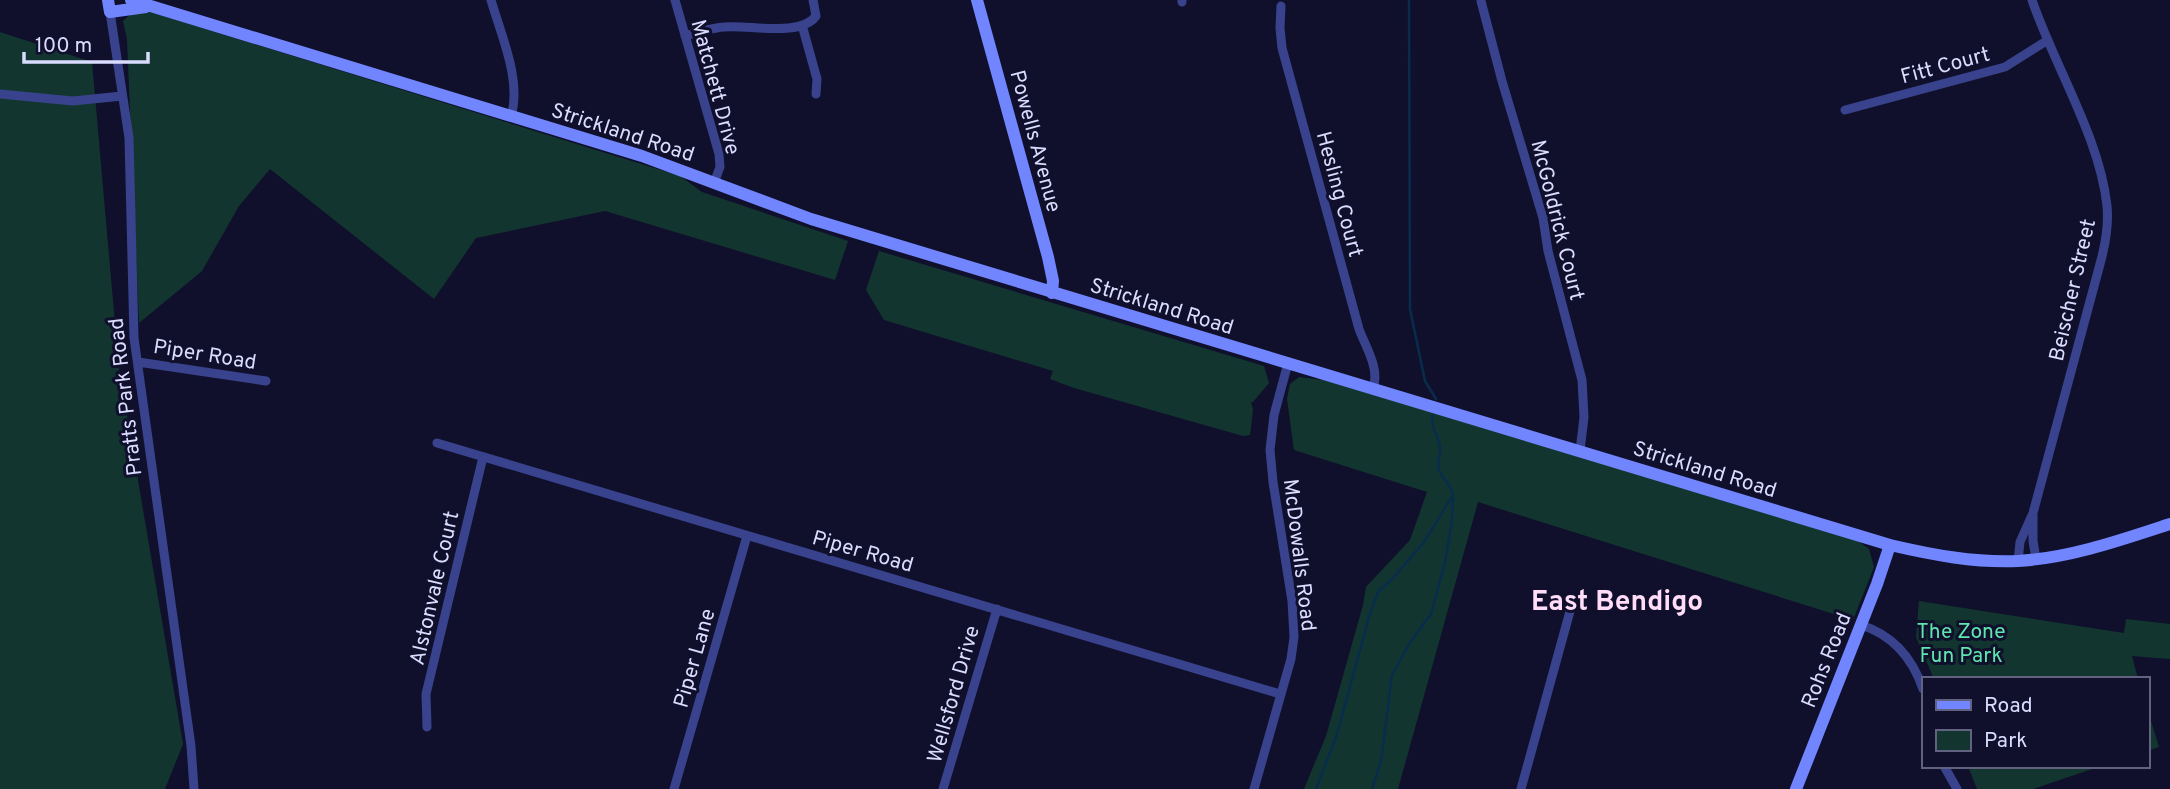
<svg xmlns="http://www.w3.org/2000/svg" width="2170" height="789" font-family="Overpass,sans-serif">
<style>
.green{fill:#12362f}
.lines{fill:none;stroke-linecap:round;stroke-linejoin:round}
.stream{stroke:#082c4c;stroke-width:2.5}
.street{stroke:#39438d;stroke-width:9}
.secondary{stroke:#7185ff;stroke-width:12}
.labels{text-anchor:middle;stroke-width:6;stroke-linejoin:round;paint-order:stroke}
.street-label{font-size:21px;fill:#dadcff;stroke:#10102c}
.park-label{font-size:21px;fill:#5fe6af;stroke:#10102c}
.district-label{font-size:28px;font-weight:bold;fill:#ffdcf8;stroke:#10102c}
</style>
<rect width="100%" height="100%" fill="#10102c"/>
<!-- green -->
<path class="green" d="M147,11L680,176L702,192L848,241L835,280L605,211L476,238L434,299L270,169L239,206L202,271L139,323L127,39L123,21L131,14Z
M0,32L92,62L119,369L183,744L165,789H0Z
M879,251L1264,366L1269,383L1253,402H1251L1253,410L1250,435L1243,436L1074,388L1050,379L1053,371L884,320L866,290Z
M1299,377L1331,381L1858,541L1869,549L1874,567L1853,620L1478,502L1398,789H1304L1326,736L1363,605L1366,587L1410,540L1427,492L1294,450L1287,399L1290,384Z
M1919,601L2124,633L2126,619L2170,624V659L2132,656L2138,679H1934L1916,637Z
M2147,708L2159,747L2147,751Z
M1968,766H2101L2033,789H1977Z"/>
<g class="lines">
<!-- stream -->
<path class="stream" d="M1409,0L1410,309L1425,381L1436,399
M1316,789L1337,734L1369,617L1378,592L1394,577L1424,542L1453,495C1450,482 1443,481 1439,470C1436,461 1441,456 1440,448C1439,434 1430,430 1433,415
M1372,789L1381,761L1392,675L1411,641L1431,614L1445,562L1452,521L1453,498"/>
<!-- street -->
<path class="street" d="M491,0C501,35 522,81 511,116
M675,0L719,154L720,167L714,183
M1182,0V2
M1481,1L1502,81L1543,218L1548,251L1582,380L1584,417L1580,451
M1281,6L1280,28L1282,48L1359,329C1366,348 1380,368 1373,389
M110,12L129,138L134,338L191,746L194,789
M802,25L817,79L816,94
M685,36C698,32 711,28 724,27C747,24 800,38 816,16L813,0
M0,94L73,101L122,96
M1845,110L2005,67L2048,40
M138,362L266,381
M437,443L1280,694
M2033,515V541L2036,559
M2018,561L2020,542L2033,513L2100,264C2105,246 2109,226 2107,206C2100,138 2054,65 2032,0
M1861,625C1893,635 1912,657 1923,689
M427,727L426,694L483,457
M1944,766L1957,789
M674,789L747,536
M943,789L997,609
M1254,789L1291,659L1294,637L1292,601L1273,482L1270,450L1274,415L1288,363
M1521,789L1572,604"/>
<!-- secondary -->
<path class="secondary" d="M108,0L110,12L146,7
M131,0L642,156L811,219L1890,545C1933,555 1975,563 2018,561C2070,558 2121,540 2170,524
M977,0L1048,257L1053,281L1052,293
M1796,789L1877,584L1890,545"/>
</g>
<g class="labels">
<!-- street labels -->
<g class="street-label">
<text transform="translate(1945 65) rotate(-15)" y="7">Fitt Court</text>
<text transform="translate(716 87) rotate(75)" y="7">Matchett Drive</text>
<text transform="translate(623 132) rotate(18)" y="7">Strickland Road</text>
<text transform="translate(1036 141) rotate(75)" y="7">Powells Avenue</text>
<text transform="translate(1340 194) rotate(75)" y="7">Hesling Court</text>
<text transform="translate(1558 220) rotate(76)" y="7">McGoldrick Court</text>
<text transform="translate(2072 290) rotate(-77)" y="7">Beischer Street</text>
<text transform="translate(1162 306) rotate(17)" y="7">Strickland Road</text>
<text transform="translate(205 354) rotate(9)" y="7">Piper Road</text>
<text transform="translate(125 397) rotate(-97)" y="7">Pratts Park Road</text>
<text transform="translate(1705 469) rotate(17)" y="7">Strickland Road</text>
<text transform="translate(863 551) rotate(16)" y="7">Piper Road</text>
<text transform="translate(1300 555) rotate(83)" y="7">McDowalls Road</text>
<text transform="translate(434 588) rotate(-77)" y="7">Alstonvale Court</text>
<text transform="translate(694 658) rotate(-74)" y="7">Piper Lane</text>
<text transform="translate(1826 660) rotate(-68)" y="7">Rohs Road</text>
<text transform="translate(953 694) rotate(-74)" y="7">Wellsford Drive</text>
</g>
<!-- park labels -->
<g class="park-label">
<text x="1961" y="638">The Zone<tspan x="1961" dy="24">Fun Park</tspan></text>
</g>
<!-- district labels -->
<g class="district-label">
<text x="1617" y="610">East Bendigo</text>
</g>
</g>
<!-- legend -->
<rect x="1922" y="677" width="228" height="91" fill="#10102c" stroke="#616280" stroke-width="2"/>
<rect x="1936" y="700" width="35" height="10" fill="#7185ff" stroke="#616280" stroke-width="2"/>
<text x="1984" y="712" font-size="21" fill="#dadcff">Road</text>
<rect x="1936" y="730" width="35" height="21" fill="#12362f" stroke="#616280" stroke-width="2"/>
<text x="1984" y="747" font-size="21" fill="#dadcff">Park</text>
<!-- scale -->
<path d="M24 52v10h124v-10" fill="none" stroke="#dadcff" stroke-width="3.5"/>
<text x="35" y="52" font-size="21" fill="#dadcff" stroke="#10102c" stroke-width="5" paint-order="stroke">100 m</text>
</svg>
